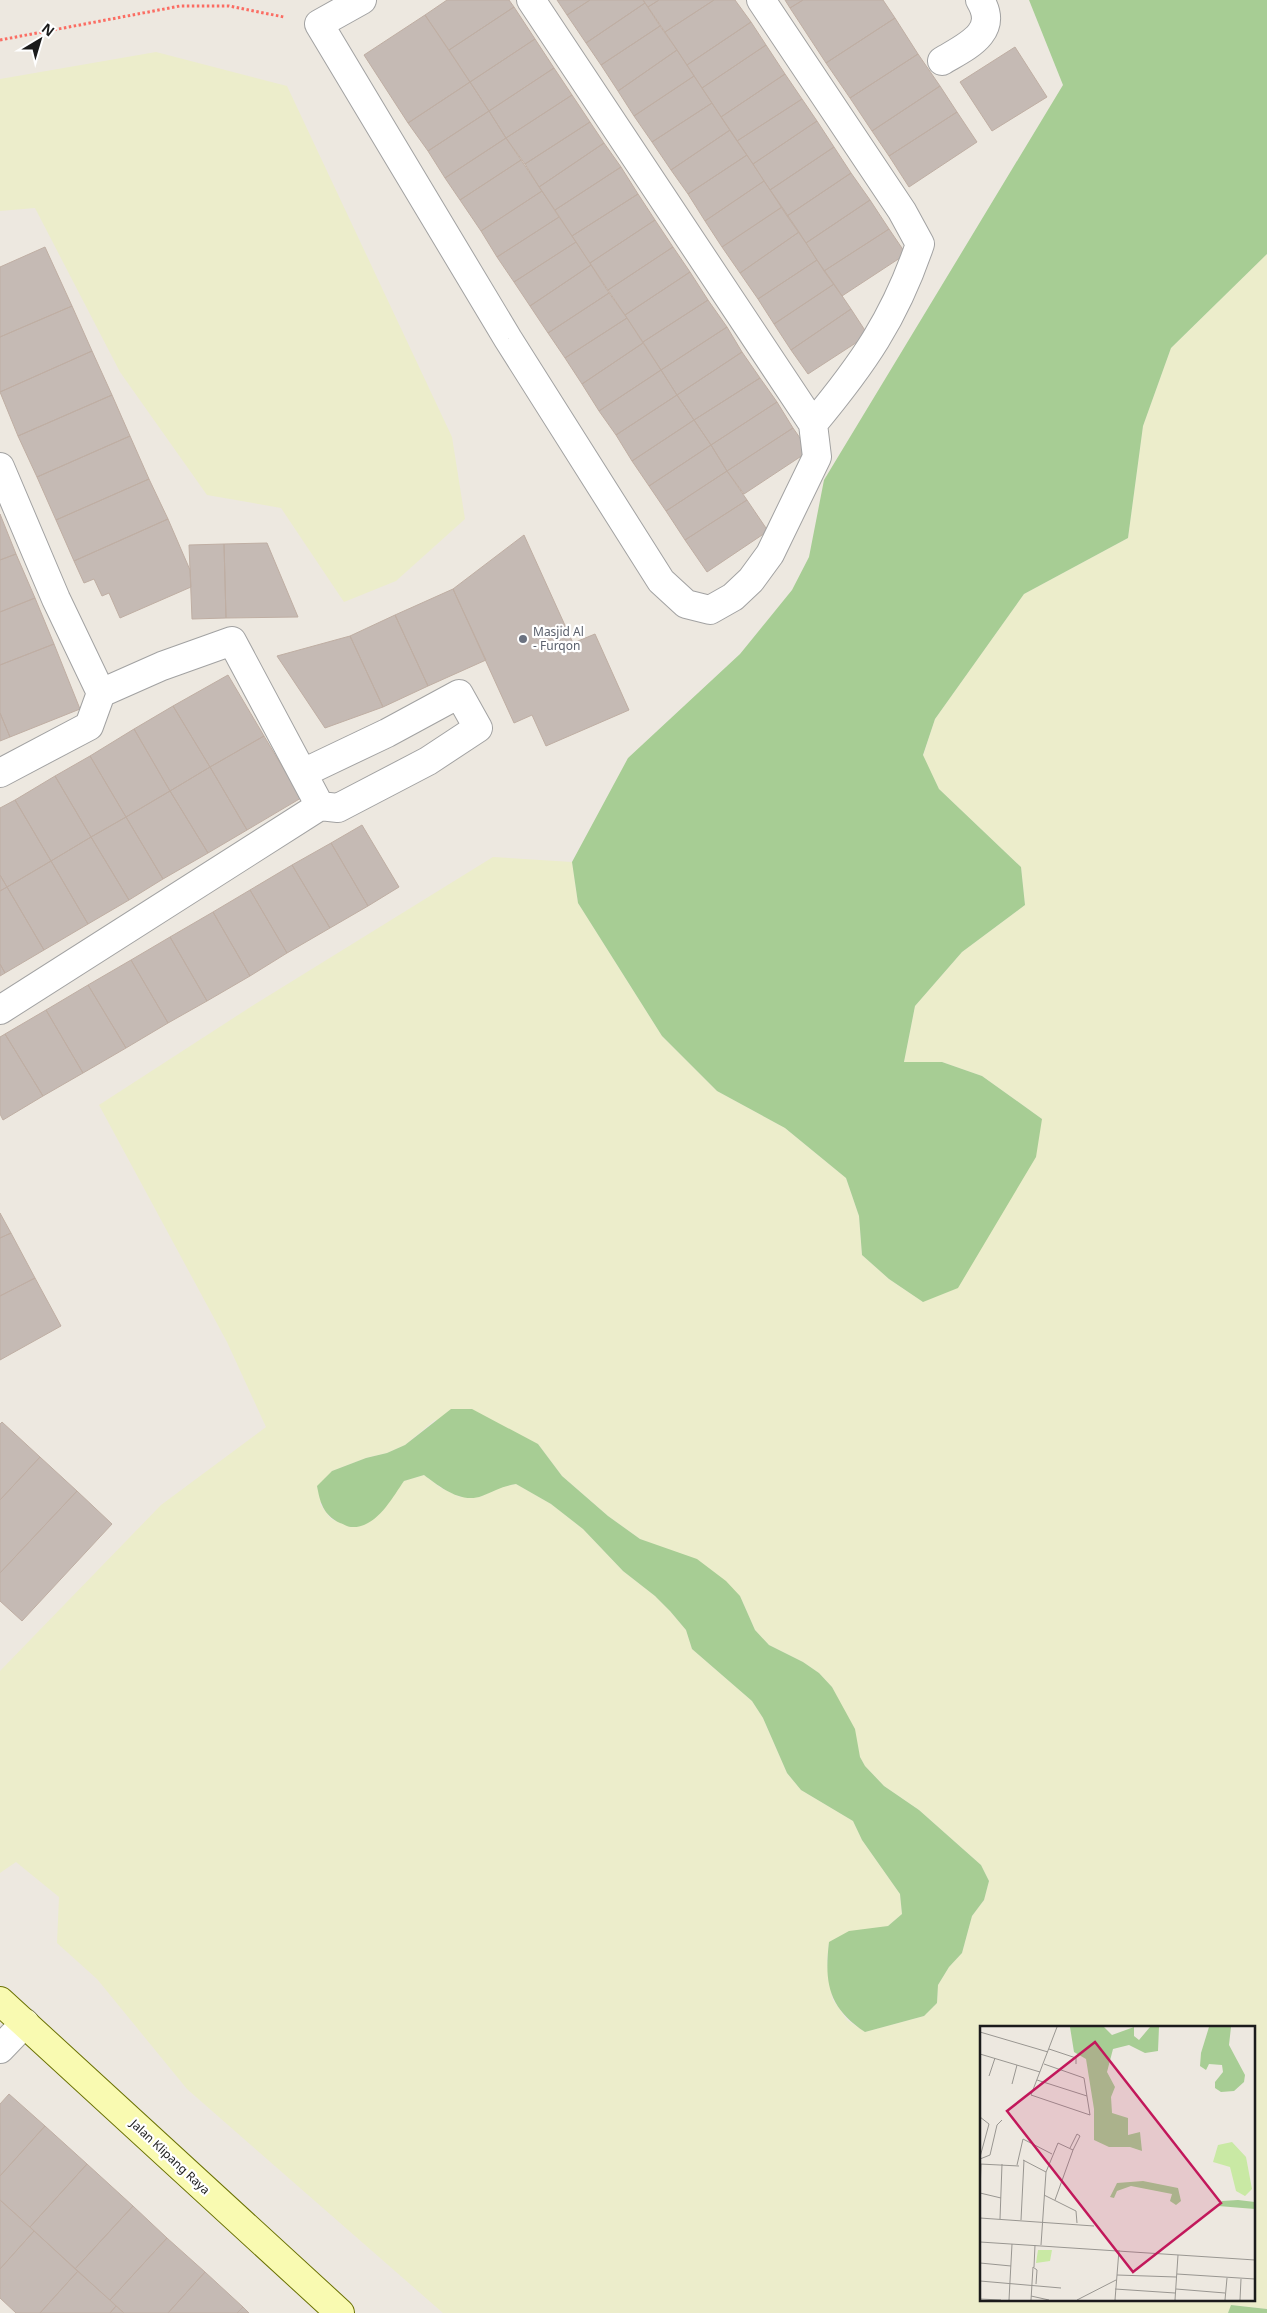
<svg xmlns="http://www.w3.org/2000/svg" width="1267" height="2313" font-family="'Noto Sans',sans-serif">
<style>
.farmland{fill:#ecedcb;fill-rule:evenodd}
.forest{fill:#a7cd94}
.building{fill:#c5bab4;stroke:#bfaea3}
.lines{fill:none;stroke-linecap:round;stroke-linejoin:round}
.street-casing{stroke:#a2a2a2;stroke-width:30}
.secondary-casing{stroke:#6a7103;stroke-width:30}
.path{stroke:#fb6d63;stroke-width:3;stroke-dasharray:2.5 2.5;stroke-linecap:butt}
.street{stroke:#fff;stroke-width:28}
.secondary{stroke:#f9fab1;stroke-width:28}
.worship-dot{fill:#6b7280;stroke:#fff;stroke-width:2}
.labels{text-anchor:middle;stroke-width:4.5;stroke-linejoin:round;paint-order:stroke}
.worship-label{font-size:12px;fill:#5b616d;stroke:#fff;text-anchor:start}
.street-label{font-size:12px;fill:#1b1b1b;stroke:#fff}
.inset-road{fill:none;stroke:#999691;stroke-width:1}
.view{fill:#c2185b;fill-opacity:0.15;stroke:#c2185b;stroke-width:2.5}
.inset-edge{fill:none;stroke:#1b1b1b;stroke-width:2.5}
</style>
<rect width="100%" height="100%" fill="#ede8e0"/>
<!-- farmland -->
<path class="farmland" d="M156,52L287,86L452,437L465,519L396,581L344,602L281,508L207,495L120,372L35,208L0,211V79Z
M1267,254V2309L1232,2305L1228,2313H443L187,2089L97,1979L57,1943L59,1897L16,1862L0,1873V1671L161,1505L266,1427L227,1342L99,1105L252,1006L493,857L572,862L578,903L662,1036L717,1091L785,1128L846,1178L859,1216L862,1255L889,1279L923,1302L1042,1119L982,1076L942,1062H904L915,1006L962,952L1025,905L1021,867L939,789L923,756L935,719L1024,594L1128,538L1143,426L1171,348ZM435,1420L538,1444L562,1476L608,1516L640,1539L659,1547L740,1596L755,1630L769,1645L803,1662L819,1673L832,1687L855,1734L860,1757L865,1766L884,1786L919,1810L981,1865L989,1881L984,1900L972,1916L962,1953L949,1967L938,1985L937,2003L924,2016L865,2032L847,2020L833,2000L829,1981L827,1961L829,1942L888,1926L902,1914L900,1894L862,1840L853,1821L801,1790L787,1773L763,1718L752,1701L692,1649L686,1630L670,1611L655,1596L623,1571L583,1529L551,1504L516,1484L498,1488L480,1497H460L441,1488L424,1475L404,1481L351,1527L331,1519L320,1504L332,1471L366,1458L387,1453L405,1445ZM981,2027H1253V2299H981Z"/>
<!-- forest -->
<path class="forest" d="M1029,0H1267V254L1171,348L1143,426L1128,538L1024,594L935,719L923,755L939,789L1021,867L1025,905L962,952L915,1006L904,1062H942L982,1076L1042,1119L1036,1157L958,1288L923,1302L889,1279L862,1255L859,1216L846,1178L785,1128L717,1091L662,1036L578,903L572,862L628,758L740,654L792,590L809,557L824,480L1063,85Z
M451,1409H472L538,1444L562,1476L608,1516L640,1539L697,1559L726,1581L740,1596L755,1630L769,1645L803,1662L819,1673L832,1687L855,1729L860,1757L865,1766L884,1786L919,1810L981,1865L989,1881L984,1900L972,1916L962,1953L949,1967L938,1985L937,2003L924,2016L865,2032C829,2008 824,1984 829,1942L849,1931L888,1926L902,1914L900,1894L862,1840L853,1821L801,1790L787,1773L763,1718L752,1701L692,1649L686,1630L670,1611L655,1596L623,1571L583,1529L551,1504L516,1484C503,1486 494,1491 482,1496C461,1504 440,1487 424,1475L404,1481C392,1498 376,1529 351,1527C348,1527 343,1524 340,1523C323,1515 320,1502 317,1486L332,1471L366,1458L387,1453L405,1445Z
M1231,2305L1267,2309V2313H1228Z"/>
<!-- building -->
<path class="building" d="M447,0H509L514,7L449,50L425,15Z
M557,0H590L567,15Z
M590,0H643L645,3L586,43L567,15Z
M643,0H659L648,7Z
M659,0H714L665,32L648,7Z
M714,0H735L751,22L687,65L665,32Z
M785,0H803L790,8Z
M803,0H883L895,18L826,63L790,8Z
M645,3L660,26L601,65L586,43Z
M514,7L535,39L470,82L449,50Z
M425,15L470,82L408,123L364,55Z
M895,18L918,54L850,98L826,63Z
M751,22L766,45L702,88L687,65Z
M660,26L677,50L618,91L601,65Z
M535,39L554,68L489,111L470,82Z
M766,45L785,74L721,117L702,88Z
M1015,47L1047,97L992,131L960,82Z
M677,50L694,76L634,116L618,91Z
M918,54L940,86L872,131L850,98Z
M554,68L572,95L506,138L489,111Z
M785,74L802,99L737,141L721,117Z
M694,76L712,103L652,142L634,116Z
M470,82L489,111L428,151L408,123Z
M940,86L957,112L889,156L872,131Z
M572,95L590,122L525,164L506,138Z
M802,99L817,121L753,164L737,141Z
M712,103L730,130L671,170L652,142Z
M489,111L506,138L445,178L428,151Z
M957,112L977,142L909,187L889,156Z
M817,121L834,147L770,190L753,164Z
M590,122L604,143L539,187L525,164Z
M730,130L747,155L688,194L671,170Z
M506,138L521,160L460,200L445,178Z
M604,143L621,167L555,210L539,187Z
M834,147L851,173L787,216L770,190Z
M747,155L764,181L705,221L688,194Z
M521,160L542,191L481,231L460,200Z
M621,167L638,194L572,236L555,210Z
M851,173L870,200L806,243L787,216Z
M764,181L782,207L722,247L705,221Z
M542,191L559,217L497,257L481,231Z
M638,194L655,220L590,263L572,236Z
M870,200L889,229L824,271L806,243Z
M782,207L799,232L740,273L722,247Z
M559,217L576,242L514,282L497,257Z
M655,220L673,247L608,290L590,263Z
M889,229L906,254L842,296L824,271Z
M799,232L817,260L758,299L740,273Z
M576,242L591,265L530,306L514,282Z
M45,247L72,306L0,337V267Z
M673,247L690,272L625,315L608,290Z
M817,260L834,284L774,324L758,299Z
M591,265L609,293L548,333L530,306Z
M690,272L708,300L643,342L625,315Z
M834,284L851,309L791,350L774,324Z
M609,293L627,318L565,358L548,333Z
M708,300L727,327L661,370L643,342Z
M72,306L92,351L0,392V337Z
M851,309L868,335L808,374L791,350Z
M627,318L643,343L582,384L565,358Z
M727,327L742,352L677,395L661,370Z
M643,343L661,370L599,411L582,384Z
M92,351L112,395L18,436L0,392Z
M742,352L760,378L694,420L677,395Z
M661,370L677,395L616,435L599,411Z
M760,378L777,402L711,445L694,420Z
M112,395L130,436L37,477L18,436Z
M677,395L694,420L632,461L616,435Z
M777,402L793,428L727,471L711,445Z
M694,420L711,445L649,486L632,461Z
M793,428L809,451L744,494L727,471Z
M130,436L149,479L56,520L37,477Z
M711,445L727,471L666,511L649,486Z
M727,471L747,500L685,540L666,511Z
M149,479L168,519L74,561L56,520Z
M747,500L768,531L707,572L685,540Z
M0,514L16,554L0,560Z
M168,519L190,570L191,587L120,618L109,593L102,596L94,579L84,583L74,561Z
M524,535L573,643L595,634L629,710L546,746L532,715L514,723L453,589Z
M267,543L298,617L226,618L224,544Z
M224,544L226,618L192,619L189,545Z
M16,554L35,598L0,612V560Z
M453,589L486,660L428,686L395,615Z
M35,598L54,644L0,665V612Z
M395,615L428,686L383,707L350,636Z
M350,636L383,707L325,728L277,656Z
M54,644L80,709L10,737L0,713V665Z
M228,675L264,736L210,767L173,706Z
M173,706L210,767L170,791L134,729Z
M0,713L10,737L0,741Z
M134,729L170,791L126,817L90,756Z
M264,736L301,798L247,830L210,767Z
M90,756L126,817L91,837L55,776Z
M210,767L247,830L208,853L170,791Z
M55,776L91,837L51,861L15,800Z
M170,791L208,853L163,879L126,817Z
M15,800L51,861L7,887L0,875V808Z
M126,817L163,879L129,900L91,837Z
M362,825L399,887L368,906L331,843Z
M91,837L129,900L88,924L51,861Z
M331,843L368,906L330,928L292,865Z
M51,861L88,924L44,950L7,887Z
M292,865L330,928L287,953L250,890Z
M0,875L7,887L0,891Z
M7,887L44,950L5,973L0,964V891Z
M250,890L287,953L250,976L213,912Z
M213,912L250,976L207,1001L170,937Z
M170,937L207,1001L168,1023L131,960Z
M131,960L168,1023L126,1048L88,985Z
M0,964L5,973L0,976Z
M88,985L126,1048L83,1073L46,1010Z
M46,1010L83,1073L43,1096L5,1034Z
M5,1034L43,1096L3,1120L0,1114V1037Z
M0,1213L11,1233L0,1238Z
M11,1233L35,1278L0,1296V1238Z
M35,1278L61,1326L0,1360V1296Z
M2,1422L40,1457L0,1500V1424Z
M40,1457L77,1491L0,1573V1500Z
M77,1491L112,1524L22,1621L0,1601V1573Z
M9,2094L45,2126L0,2176V2104Z
M45,2126L87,2164L30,2227L0,2200V2176Z
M87,2164L133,2206L75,2269L30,2227Z
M0,2200L34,2231L0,2269Z
M133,2206L167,2238L110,2300L75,2269Z
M34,2231L78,2271L40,2313H16L0,2298V2269Z
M167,2238L205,2272L168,2313H124L110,2300Z
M78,2271L116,2306L110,2313H40Z
M205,2272L243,2307L237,2313H168Z
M116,2306L124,2313H110Z
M243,2307L249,2313H237Z"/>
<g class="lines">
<defs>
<path id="street" d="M362,0L319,24L508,339L661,581L686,604L710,610L733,597L751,580L770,554L817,457L813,424C863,364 895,318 920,244L902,211L761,0
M531,0L813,424
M942,61C965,47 1000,33 980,0
M0,467L56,599L101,693
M0,773L89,726L101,693L162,666L232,641L320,806L338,808L428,761L478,728L459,694L387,733L303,773
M0,1010L320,806
M0,2049L25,2023"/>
<path id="secondary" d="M0,2001L340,2313"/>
</defs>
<!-- street casing -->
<use href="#street" class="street-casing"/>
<!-- secondary casing -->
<use href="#secondary" class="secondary-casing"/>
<!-- path -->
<path class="path" d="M0,40L180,6H229L284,17"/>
<!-- street -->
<use href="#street" class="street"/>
<!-- secondary -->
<use href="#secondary" class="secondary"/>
</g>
<!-- markers -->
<circle class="worship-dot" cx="523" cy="639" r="5"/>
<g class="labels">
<!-- worship labels -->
<g class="worship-label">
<text x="533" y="636">Masjid Al<tspan x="533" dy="14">- Furqon</tspan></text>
</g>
<!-- street labels -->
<g class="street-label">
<text transform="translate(170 2157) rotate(43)" y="4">Jalan Klipang Raya</text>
</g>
</g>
<!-- overview -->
<g transform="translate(980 2026)">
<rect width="275" height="275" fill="#ede8e0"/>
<path d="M252,116L266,131L272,163L265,170L256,165L250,141L233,136L238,119ZM58,224H72L70,235L56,237Z" fill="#c9e9a4"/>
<path d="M90,1H124L132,9L154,1V10L159,14L170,1H179L178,25L165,27L149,19L133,23L127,46L135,61L131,71L132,87L148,92V109L160,106L162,125L150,121H129L114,114V83L106,33L94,26ZM229,1H251L249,19L265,49L264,56L254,65L241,66L235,62V56L243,46L242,39L229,38L226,44L220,40L221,27ZM163,155L198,162L201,175L196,179L190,175L192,168L151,160L137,165L134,172L130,171L137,157ZM258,174L275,176V183L238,180L242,175Z" fill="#a7cd94"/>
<path class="inset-road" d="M0,6L68,26M69,23L96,32V38M0,28L60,46M64,38L104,52L110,89L51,69L77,1M9,50L15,32M57,54L107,70M32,58L37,39M0,91L9,98L0,131M0,133L10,129L17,99L22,94M43,134L66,146M0,138L39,140M1,138L0,167L21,172M37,139L43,113L72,128M64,169L96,185L97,197M75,174L93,124M0,192L114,200M20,193L22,138M41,194L44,134M0,216L275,234M61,219L66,146L78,117L93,124L100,110L97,108L90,122M0,237L31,240M54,241L55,219M197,248L275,253M137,249L196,251M0,255L81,262M135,263L195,267M196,263L245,267M51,270L69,274M0,273L21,274M29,274L32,218M51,274L53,241L57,244L56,258M97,274L136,254M135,274L139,224M195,274L198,229M245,274L247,252M260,274L261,253"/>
<path class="view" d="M115,16L241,177L153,246L27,85Z"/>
<rect width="275" height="275" class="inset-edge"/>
</g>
<!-- north arrow -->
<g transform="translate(40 40) rotate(38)" stroke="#ffffff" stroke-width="4" paint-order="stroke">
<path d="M0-4L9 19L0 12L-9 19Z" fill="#1b1b1b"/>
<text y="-8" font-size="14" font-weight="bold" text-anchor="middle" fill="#1b1b1b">N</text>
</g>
</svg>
